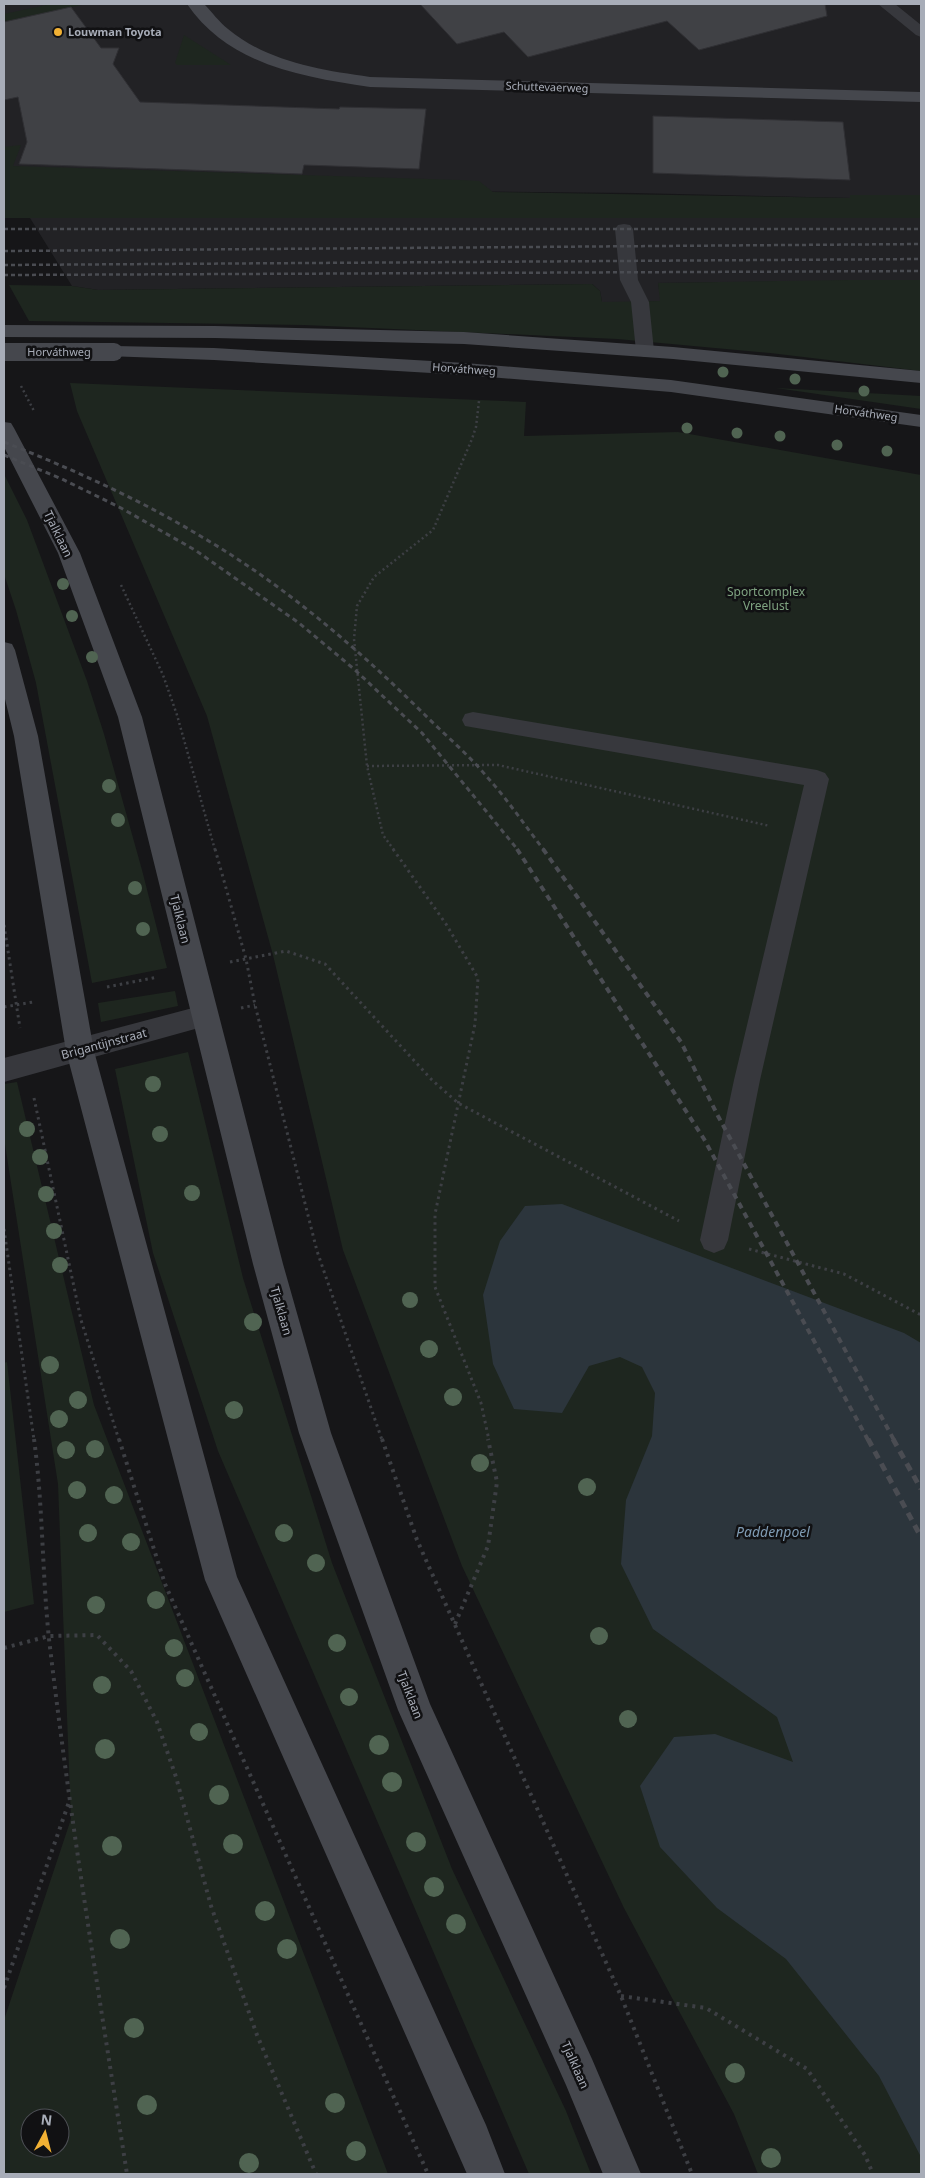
<svg xmlns="http://www.w3.org/2000/svg" width="925" height="2178" font-family="'Noto Sans',sans-serif">
<style>
.built{fill:#222225}
.green{fill:#1e261f;fill-rule:evenodd}
.water{fill:#2c353c}
.building{fill:#404145;stroke:#303034}
.lines{fill:none;stroke-linecap:round;stroke-linejoin:round}
.path-far2{stroke:#3d3f44;stroke-width:2.5;stroke-dasharray:2 3;stroke-linecap:butt}
.path-far1{stroke:#3d3f44;stroke-width:3;stroke-dasharray:2.5 4;stroke-linecap:butt}
.path{stroke:#3d3f44;stroke-width:4;stroke-dasharray:3 5;stroke-linecap:butt}
.lane{fill:#37383d;fill-rule:evenodd}
.street{fill:#37383d;fill-rule:evenodd}
.secondary{fill:#45474d;fill-rule:evenodd}
.rail-far3{stroke:#4a4c52;stroke-width:2.5;stroke-dasharray:4 3;stroke-linecap:butt}
.rail-far2{stroke:#4a4c52;stroke-width:3;stroke-dasharray:5 4;stroke-linecap:butt}
.rail-far1{stroke:#4a4c52;stroke-width:4;stroke-dasharray:6 5;stroke-linecap:butt}
.rail{stroke:#4a4c52;stroke-width:5;stroke-dasharray:8 6;stroke-linecap:butt}
.secondary-bridge{stroke:#45474d;stroke-width:18}
.tree{fill:#506452}
.poi-dot{fill:#f2b134;stroke:#111113;stroke-width:2}
.labels{text-anchor:middle;stroke-width:5;stroke-linejoin:round;paint-order:stroke}
.far-poi-label{font-size:11px;font-weight:bold;fill:#a8adb8;stroke:#111113;text-anchor:start}
.far-street-label{font-size:11px;fill:#a8adb8;stroke:#111113}
.street-label{font-size:12px;fill:#a8adb8;stroke:#111113}
.park-label{font-size:12px;fill:#7fa381;stroke:#111113}
.water-label{font-size:14px;font-style:italic;fill:#7f9bb3;stroke:#111113}
</style>
<rect width="100%" height="100%" fill="#161618"/>
<!-- built -->
<path class="built" d="M4,4H921V195H850V198L634,193L347,190L4,192Z
M30,218H921V280L658,283L661,301L640,302H602L600,291L592,284L98,290L72,286Z"/>
<!-- green -->
<path class="green" d="M51,4H86L4,22V14Z
M184,35L231,65H177L175,63Z
M21,145L13,166L460,180L479,181L493,192L850,198V195H921V218H4V147Z
M848,280H921V371L770,353L617,339L304,325L29,321L9,285L72,286L98,290L592,284L600,291L602,302L660,301L658,283Z
M70,383L526,402L524,436L678,432L921,475V2174H758L734,2114L624,1908L462,1566L343,1250L273,955L207,716L77,411Z
M776,388L921,396V409Z
M4,474L27,520L87,681L104,734L142,870L167,968L92,983L36,683L16,610L4,574Z
M175,991L178,1006L101,1022L98,1003Z
M188,1052L243,1278L332,1563L452,1869L566,2111L591,2174H529L218,1451L153,1253L115,1069Z
M17,1082L94,1405L388,2174H4V2020L71,1819L58,1484L4,1138V1084ZM30,2118H60V2148H30Z
M7,1362L34,1604L4,1612V1363Z"/>
<!-- water -->
<path class="water" d="M562,1204L904,1333L921,1343V2157L879,2076L786,1959L717,1908L660,1847L640,1786L674,1737L715,1734L793,1762L777,1717L653,1629L621,1564L626,1500L652,1436L655,1393L642,1367L620,1357L589,1366L562,1413L514,1409L493,1364L483,1295L500,1241L525,1206Z"/>
<!-- building -->
<path class="building" d="M420,4H825L827,16L699,50L667,21L528,57L504,32L457,44Z
M71,7L101,48H119L113,64L140,102L339,109L340,107L426,109L419,169L304,165L302,174L19,164L27,142L18,97L4,100V22Z
M653,116L843,122L850,180L653,173Z"/>
<g class="lines">
<!-- path-far2 -->
<path class="path-far2" d="M21,386L34,411
M121,585L163,675L177,715L215,850
M367,766L498,765L770,826
M394,850L383,835L367,766L354,639L357,606L374,577L433,530L472,439L476,427L479,401"/>
<!-- path-far1 -->
<path class="path-far1" d="M215,849L246,959L255,1005L317,1251L382,1440
M393,849L446,924L478,978L475,1024L435,1214V1287L481,1403L489,1440
M4,925L20,1028
M230,962L286,951L325,964L432,1080L458,1103L679,1221
M107,987L158,977
M4,1007L33,1002
M241,1008L255,1005
M34,1098L81,1320L119,1440
M4,1229L34,1440
M749,1249L844,1274L921,1315"/>
<!-- path -->
<path class="path" d="M34,1439C43,1505 42,1572 49,1639C70,1818 99,1996 127,2174
M119,1439L165,1584L428,2174
M382,1439L417,1540L621,1996L692,2174
M455,1624L488,1546L497,1482L488,1439
M4,1648L49,1636L97,1635L131,1671L157,1722L176,1777L211,1906L257,2035L316,2174
M4,1988L69,1802
M621,1996L706,2008L807,2069L865,2155L873,2174"/>
<!-- lane -->
<path class="lane" d="M878,4H895L921,25V37L916,35Z
M624,224L630,225L633,229L638,280L649,302L654,351L652,355L645,357L638,355L636,351L631,302L620,280L615,229L618,225Z
M473,712L817,770L825,773L829,779L760,1080L728,1240L724,1249L714,1253L704,1249L700,1240L734,1080L804,785L465,726L462,720L465,714Z"/>
<!-- street -->
<path class="street" d="M204,1005L213,1008L217,1016L213,1024L4,1082V1058Z"/>
<!-- secondary -->
<path class="secondary" d="M187,4H204C212,12 219,22 228,29C268,62 320,70 370,77L921,92V102L370,87C302,77 229,65 187,4Z
M4,325L215,326L464,332L673,347L921,371V383L673,359L464,344L215,338L4,337Z
M114,346L214,348L465,363L671,380L921,415V427L671,392L465,375L214,360L107,356L104,352L107,348Z
M4,422L11,423L14,428L80,553L142,717L283,1264L331,1433L430,1704L592,2059L641,2174H603L566,2085L398,1710L299,1433L253,1264L118,717L58,553L4,447Z
M4,642L12,644L15,650L38,736L94,1051L237,1577L486,2125L505,2174H467L205,1580L66,1051L14,736L4,695Z"/>
<!-- rail-far3 -->
<path class="rail-far3" d="M4,229H921
M4,251L921,244
M4,265L921,259
M4,275L921,271"/>
<!-- rail-far2 -->
<path class="rail-far2" d="M4,442C72,469 139,499 202,537C284,585 356,647 424,714C445,735 469,755 488,778C508,800 525,826 544,850
M4,455L62,479L121,508L195,550L299,623L354,669L422,733L518,850"/>
<!-- rail-far1 -->
<path class="rail-far1" d="M517,849L704,1139L868,1440
M543,849L681,1042L718,1116L894,1440"/>
<!-- rail -->
<path class="rail" d="M868,1439L921,1537
M893,1439L921,1489"/>
<!-- secondary-bridge -->
<path class="secondary-bridge" d="M4,352H114"/>
</g>
<!-- trees -->
<g class="tree">
<circle cx="723" cy="372" r="5.5"/>
<circle cx="795" cy="379" r="5.5"/>
<circle cx="864" cy="391" r="5.5"/>
<circle cx="687" cy="428" r="5.5"/>
<circle cx="737" cy="433" r="5.5"/>
<circle cx="780" cy="436" r="5.5"/>
<circle cx="837" cy="445" r="5.5"/>
<circle cx="887" cy="451" r="5.5"/>
<circle cx="63" cy="584" r="6"/>
<circle cx="72" cy="616" r="6"/>
<circle cx="92" cy="657" r="6"/>
<circle cx="109" cy="786" r="7"/>
<circle cx="118" cy="820" r="7"/>
<circle cx="135" cy="888" r="7"/>
<circle cx="143" cy="929" r="7"/>
<circle cx="153" cy="1084" r="8"/>
<circle cx="27" cy="1129" r="8"/>
<circle cx="160" cy="1134" r="8"/>
<circle cx="40" cy="1157" r="8"/>
<circle cx="192" cy="1193" r="8"/>
<circle cx="46" cy="1194" r="8"/>
<circle cx="54" cy="1231" r="8"/>
<circle cx="60" cy="1265" r="8"/>
<circle cx="410" cy="1300" r="8"/>
<circle cx="253" cy="1322" r="9"/>
<circle cx="429" cy="1349" r="9"/>
<circle cx="50" cy="1365" r="9"/>
<circle cx="453" cy="1397" r="9"/>
<circle cx="78" cy="1400" r="9"/>
<circle cx="234" cy="1410" r="9"/>
<circle cx="59" cy="1419" r="9"/>
<circle cx="95" cy="1449" r="9"/>
<circle cx="66" cy="1450" r="9"/>
<circle cx="480" cy="1463" r="9"/>
<circle cx="587" cy="1487" r="9"/>
<circle cx="77" cy="1490" r="9"/>
<circle cx="114" cy="1495" r="9"/>
<circle cx="88" cy="1533" r="9"/>
<circle cx="284" cy="1533" r="9"/>
<circle cx="131" cy="1542" r="9"/>
<circle cx="316" cy="1563" r="9"/>
<circle cx="156" cy="1600" r="9"/>
<circle cx="96" cy="1605" r="9"/>
<circle cx="599" cy="1636" r="9"/>
<circle cx="337" cy="1643" r="9"/>
<circle cx="174" cy="1648" r="9"/>
<circle cx="185" cy="1678" r="9"/>
<circle cx="102" cy="1685" r="9"/>
<circle cx="349" cy="1697" r="9"/>
<circle cx="628" cy="1719" r="9"/>
<circle cx="199" cy="1732" r="9"/>
<circle cx="379" cy="1745" r="10"/>
<circle cx="105" cy="1749" r="10"/>
<circle cx="392" cy="1782" r="10"/>
<circle cx="219" cy="1795" r="10"/>
<circle cx="416" cy="1842" r="10"/>
<circle cx="233" cy="1844" r="10"/>
<circle cx="112" cy="1846" r="10"/>
<circle cx="434" cy="1887" r="10"/>
<circle cx="265" cy="1911" r="10"/>
<circle cx="456" cy="1924" r="10"/>
<circle cx="120" cy="1939" r="10"/>
<circle cx="287" cy="1949" r="10"/>
<circle cx="134" cy="2028" r="10"/>
<circle cx="735" cy="2073" r="10"/>
<circle cx="335" cy="2103" r="10"/>
<circle cx="147" cy="2105" r="10"/>
<circle cx="356" cy="2151" r="10"/>
<circle cx="771" cy="2158" r="10"/>
<circle cx="249" cy="2163" r="10"/>
</g>
<!-- markers -->
<circle class="poi-dot" cx="58" cy="32" r="5"/>
<g class="labels">
<!-- far-poi labels -->
<g class="far-poi-label">
<text x="68" y="36">Louwman Toyota</text>
</g>
<!-- far-street labels -->
<g class="far-street-label">
<text transform="translate(547 87) rotate(2)" y="4">Schuttevaerweg</text>
<text x="59" y="356">Horváthweg</text>
<text transform="translate(464 369) rotate(4)" y="4">Horváthweg</text>
<text transform="translate(866 413) rotate(8)" y="4">Horváthweg</text>
</g>
<!-- street labels -->
<g class="street-label">
<text transform="translate(58 534) rotate(64)" y="4">Tjalklaan</text>
<text transform="translate(180 919) rotate(76)" y="4">Tjalklaan</text>
<text transform="translate(104 1044) rotate(-15)" y="4">Brigantijnstraat</text>
<text transform="translate(281 1311) rotate(74)" y="4">Tjalklaan</text>
<text transform="translate(410 1695) rotate(69)" y="4">Tjalklaan</text>
<text transform="translate(575 2065) rotate(66)" y="4">Tjalklaan</text>
</g>
<!-- park labels -->
<g class="park-label">
<text x="766" y="596">Sportcomplex<tspan x="766" dy="14">Vreelust</tspan></text>
</g>
<!-- water labels -->
<g class="water-label">
<text x="773" y="1537">Paddenpoel</text>
</g>
</g>
<!-- border -->
<rect width="925" height="2178" fill="none" stroke="#a8adb8" stroke-width="10"/>
<!-- north arrow -->
<g transform="translate(45 2133) rotate(7)"><circle r="24" fill="#111113" stroke="#4d4f55"/>
<path d="M0-4L9 19L0 12L-9 19Z" fill="#f2b134"/>
<text y="-8" font-size="14" font-weight="bold" text-anchor="middle" fill="#a8adb8">N</text>
</g>
</svg>
